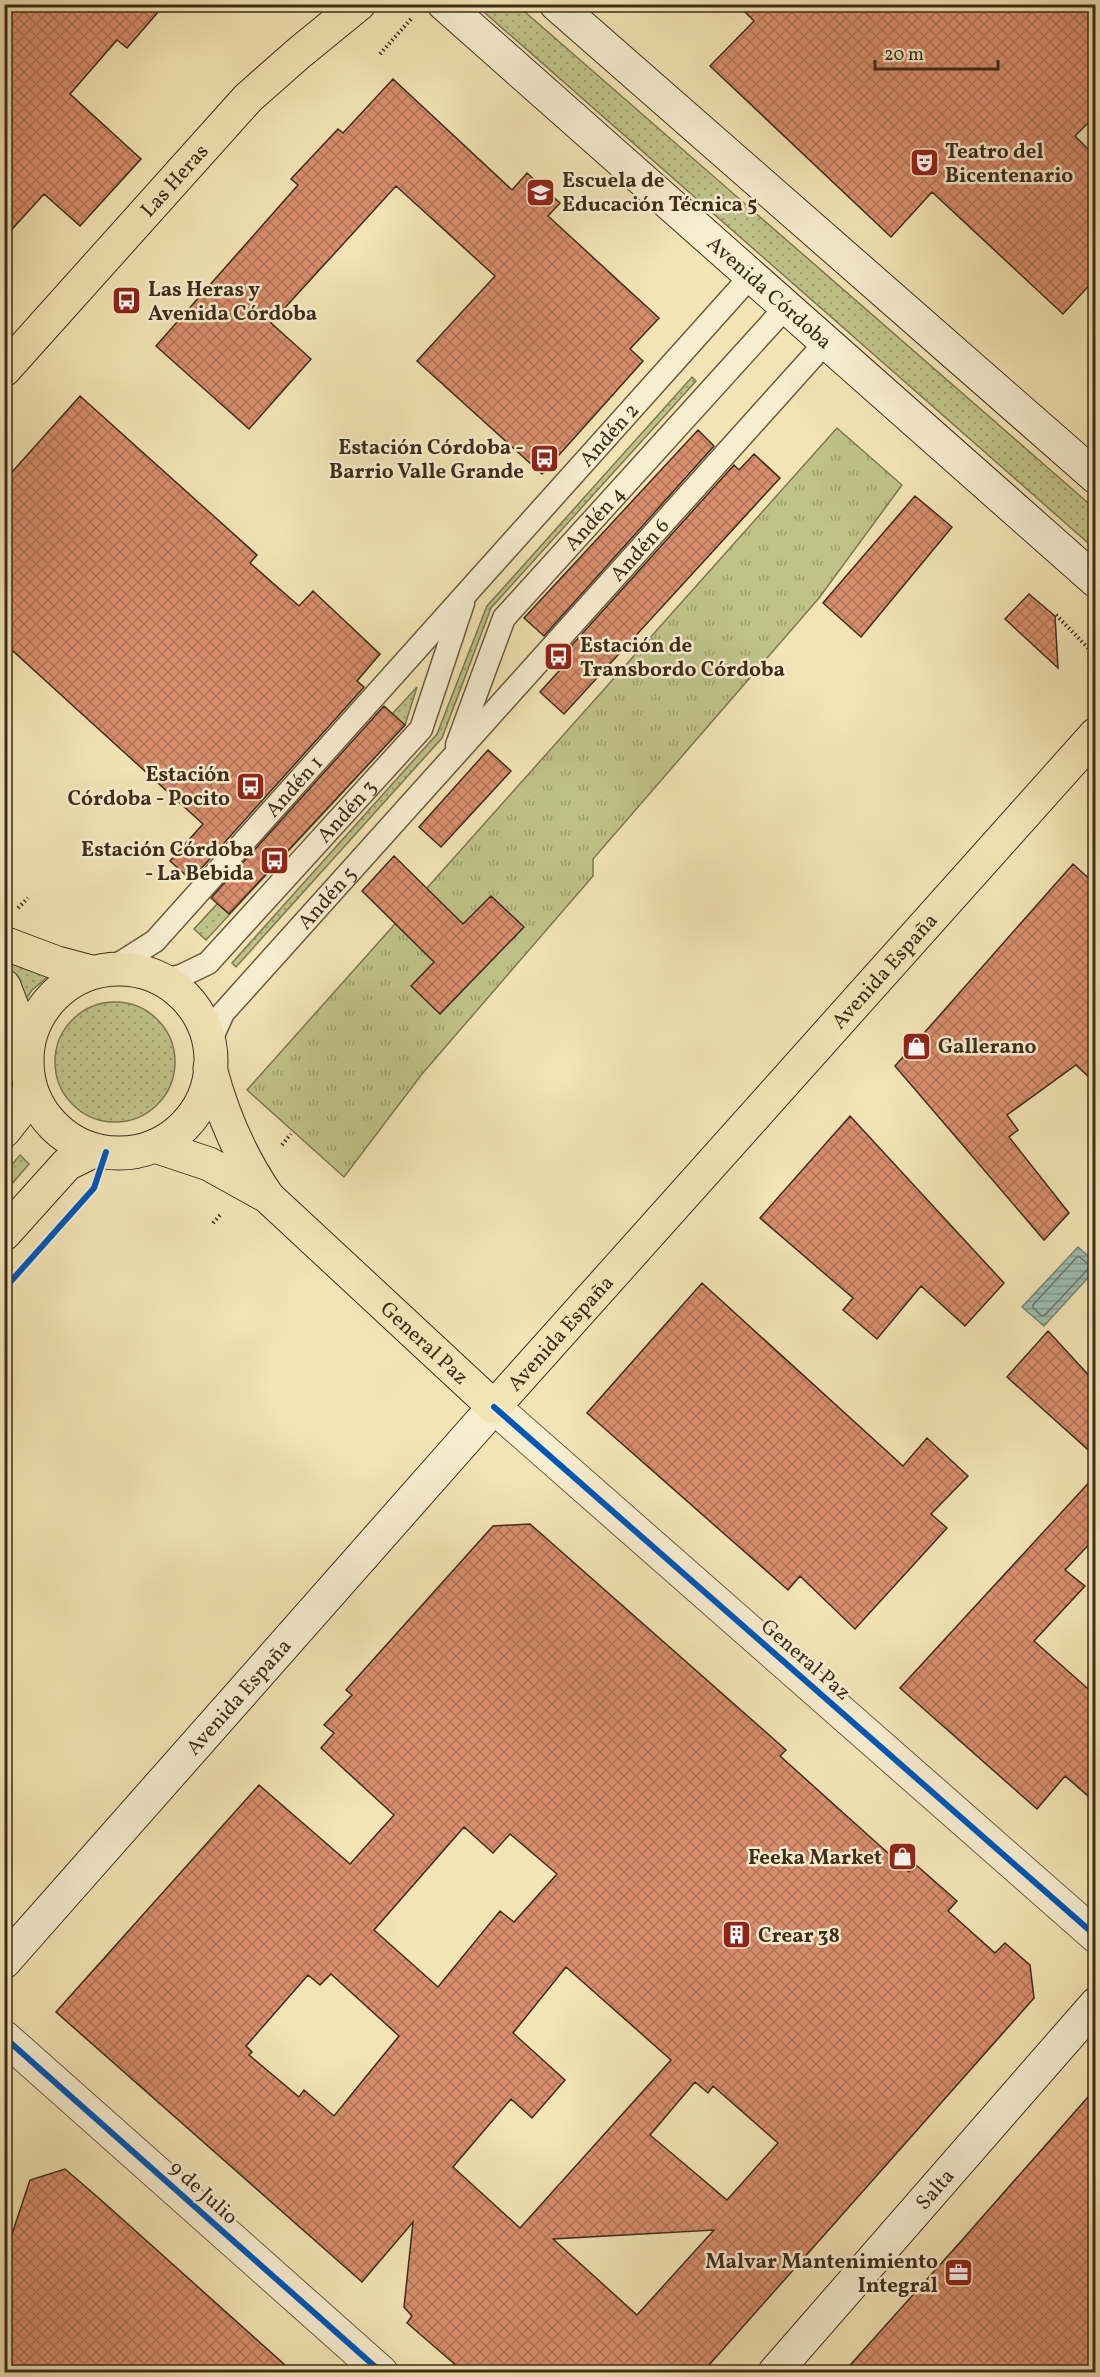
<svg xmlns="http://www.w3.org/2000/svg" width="1100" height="2377" font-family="Vollkorn,serif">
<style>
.grass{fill:url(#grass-dots);stroke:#7e7752;stroke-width:1.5}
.park{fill:url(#park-tufts);stroke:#7e7752;stroke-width:1.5}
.water{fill:url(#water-rules);stroke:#758475;stroke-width:1.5}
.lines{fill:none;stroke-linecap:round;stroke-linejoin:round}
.shore{stroke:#6c7566;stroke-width:1.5}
.building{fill:url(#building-cross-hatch);stroke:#3d2c1a;stroke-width:1.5;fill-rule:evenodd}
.service-casing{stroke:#6a5a41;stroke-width:25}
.minor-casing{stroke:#6a5a41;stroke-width:35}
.secondary-casing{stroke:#3d2c1a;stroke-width:35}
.primary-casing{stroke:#3d2c1a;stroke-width:35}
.path{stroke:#3d2c1a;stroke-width:4;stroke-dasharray:1.5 3;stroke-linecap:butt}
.service{stroke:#f7edcf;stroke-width:22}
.minor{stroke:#f7edcf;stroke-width:33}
.secondary{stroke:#f7edcf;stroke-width:33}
.primary{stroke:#f2e4b5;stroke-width:33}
.cycleway-casing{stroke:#f7edcf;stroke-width:10}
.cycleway{stroke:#0057b8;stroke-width:6}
.labels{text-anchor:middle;stroke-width:5;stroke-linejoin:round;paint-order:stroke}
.poi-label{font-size:21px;font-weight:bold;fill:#3d2c1a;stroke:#f7edcf;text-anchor:start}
.street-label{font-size:21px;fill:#3d2c1a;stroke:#f7edcf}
</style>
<defs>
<pattern id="grass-dots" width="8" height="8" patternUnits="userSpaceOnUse" patternTransform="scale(1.5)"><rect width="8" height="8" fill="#c0c28a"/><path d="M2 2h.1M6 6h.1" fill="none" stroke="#9d9e70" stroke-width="1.8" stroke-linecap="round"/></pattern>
<pattern id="park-tufts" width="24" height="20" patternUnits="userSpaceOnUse" patternTransform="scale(1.5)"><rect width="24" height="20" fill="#c0c28a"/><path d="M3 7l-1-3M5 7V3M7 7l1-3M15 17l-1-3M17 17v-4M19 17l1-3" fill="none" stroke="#9d9e70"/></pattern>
<pattern id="water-rules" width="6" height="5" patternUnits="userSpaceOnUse" patternTransform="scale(1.5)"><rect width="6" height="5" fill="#9bbeb1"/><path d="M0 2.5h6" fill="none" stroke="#809b8f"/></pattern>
<pattern id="building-cross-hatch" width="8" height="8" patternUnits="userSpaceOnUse" patternTransform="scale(1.5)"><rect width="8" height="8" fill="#d98e6e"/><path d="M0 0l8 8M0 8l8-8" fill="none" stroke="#b1745a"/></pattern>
</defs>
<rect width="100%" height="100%" fill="#f2e4b5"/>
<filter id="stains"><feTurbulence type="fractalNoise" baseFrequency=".00333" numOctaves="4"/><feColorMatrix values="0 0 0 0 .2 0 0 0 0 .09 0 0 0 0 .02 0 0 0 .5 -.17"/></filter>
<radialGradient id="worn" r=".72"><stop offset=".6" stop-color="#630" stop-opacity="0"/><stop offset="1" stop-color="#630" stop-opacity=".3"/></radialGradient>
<!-- grass -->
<path class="grass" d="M476,5H517L1095,509V549Z
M692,377L696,381L491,608L442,738L236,967L232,963L437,734L487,606Z
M417,687L405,725L206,940L194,929Z
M4,954L50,975L32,990L23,1004L5,965Z
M55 1062a60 60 0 1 1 120 0a60 60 0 1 1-120 0Z
M20,1155L29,1164L5,1192V1173Z"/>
<!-- park -->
<path class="park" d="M837,428L902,485L819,598L593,859V876L422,1074L344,1177L247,1090Z"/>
<!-- water -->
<path class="water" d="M1078,1247L1095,1262V1270L1044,1326L1022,1307Z"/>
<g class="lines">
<!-- shore -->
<path class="shore" d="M1077,1257H1080L1089,1265V1268L1045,1315L1042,1316L1033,1308V1305Z"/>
</g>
<!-- building -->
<path class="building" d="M4,4H165L127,48L117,40L70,94L141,159L80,226L44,194L4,238Z
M737,4H1095V116L1075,136L1095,156V279L1063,314L932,192L891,237L710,66L754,21Z
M393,79L512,190L527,173L560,203L548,216L659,318L630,349L643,361L542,474L417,361L495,276L396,186L271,323L311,359L249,429L156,346L298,185L291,179L338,129L343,133Z
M80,396L257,555L250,563L299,606L313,591L380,654L357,681L364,687L191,880L170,861L203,824L4,643V481Z
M698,430L714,446L544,636L524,618Z
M754,454L780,478L564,714L540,692L569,660L563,655L734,465L739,470Z
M915,496L952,527L861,637L823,603Z
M1029,594L1055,616L1058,668L1005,619Z
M384,706L405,725L229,914L211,898Z
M488,750L511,771L441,847L419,827Z
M394,856L463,924L491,896L524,927L440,1014L411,986L434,962L362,891Z
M1073,864L1095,884V1083L1076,1065L1007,1115L1018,1130L1009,1137L1069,1213L1044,1240L895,1066Z
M850,1116L1004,1283L965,1326L921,1286L877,1339L843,1310L853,1298L760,1218Z
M702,1283L903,1466L927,1438L968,1476L931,1514L947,1528L855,1629L800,1576L788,1590L587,1413Z
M1048,1331L1095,1382V1456L1007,1377Z
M1095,1476V1538L1065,1570L1085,1586L1034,1641L1095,1695V1802L1065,1776L1037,1809L900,1688Z
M530,1524L786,1750L780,1756L909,1872L915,1864L957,1901L948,1911L995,1953L1005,1943L1030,1965L1034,1998L702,2373H465L407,2323L412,2316L404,2307L413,2222L362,2282L56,2012L259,1785L350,1864L394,1815L321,1748L334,1733L324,1725L352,1695L346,1690L493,1526ZM464,1827L493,1853L510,1834L557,1874L514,1922L500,1911L438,1987L374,1930ZM566,1967L671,2060L520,2228L453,2167L511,2099L532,2118L565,2080L513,2033ZM331,1974L399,2036L334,2116L304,2090L299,2097L249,2055L252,2052L246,2046L308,1975L320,1985ZM695,2082L708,2093L713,2086L778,2143L727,2200L650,2135ZM714,2230L637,2315L553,2239Z
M1095,2089V2373H843L963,2239Z
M65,2169L101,2200L294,2373H4V2258L30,2180Z"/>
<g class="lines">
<defs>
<g id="service">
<path id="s1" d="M457,745L504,618L786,307"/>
<path id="s2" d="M111,969L155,941L750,277"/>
<path id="s3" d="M163,980L181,976L208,963L421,729L463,603"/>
<path id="s4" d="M209,1044L223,1013L826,342"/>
</g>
<path id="minor" d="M494,1407L1096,1936
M4,2037L381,2372"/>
<g id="secondary">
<path id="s5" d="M444,4L1096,581"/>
<path d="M556,4L1096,477"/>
<path id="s6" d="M4,1962L494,1407"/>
<path id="s7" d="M775,2372L1096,2004"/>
</g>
<g id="primary">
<path id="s8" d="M4,370L248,98L299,53L359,4"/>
<path d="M4,943L57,963L91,972"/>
<circle cx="119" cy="1061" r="92"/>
<path d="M4,986L22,1033L26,1053"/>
<path id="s9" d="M210,1068C222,1114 241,1158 268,1197L494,1407L1096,734"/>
<path d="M4,1131L23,1107L30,1086"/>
<path d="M155,1146L209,1164L263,1194"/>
<path d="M4,1234L67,1164L95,1150"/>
</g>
</defs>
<!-- service casing -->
<use href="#service" class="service-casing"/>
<!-- minor casing -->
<use href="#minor" class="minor-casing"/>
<!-- secondary casing -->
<use href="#secondary" class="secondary-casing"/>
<!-- primary casing -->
<use href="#primary" class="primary-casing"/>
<!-- path -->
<path class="path" d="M380,54L411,19
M1056,615L1093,653
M18,908L28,898
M282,1145L291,1134
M213,1223L221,1214"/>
<!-- service -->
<use href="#service" class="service"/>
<!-- minor -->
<use href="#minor" class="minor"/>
<!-- secondary -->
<use href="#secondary" class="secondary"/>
<!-- primary -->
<use href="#primary" class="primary"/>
<defs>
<path id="cycleway" d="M4,1289L94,1188L106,1152
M494,1407L1096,1936
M4,2037L381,2372"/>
</defs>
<!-- cycleway casing -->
<use href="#cycleway" class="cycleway-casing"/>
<!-- cycleway -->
<use href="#cycleway" class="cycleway"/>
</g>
<!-- icons -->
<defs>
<symbol id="theatre-square" viewBox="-11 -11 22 22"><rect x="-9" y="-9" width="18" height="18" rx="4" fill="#8f2418" stroke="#f7edcf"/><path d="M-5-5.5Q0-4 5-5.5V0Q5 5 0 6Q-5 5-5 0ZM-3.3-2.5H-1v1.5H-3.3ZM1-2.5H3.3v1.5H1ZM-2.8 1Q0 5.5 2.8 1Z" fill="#fff"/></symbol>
<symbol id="school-square" viewBox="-11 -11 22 22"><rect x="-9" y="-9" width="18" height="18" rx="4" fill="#8f2418" stroke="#f7edcf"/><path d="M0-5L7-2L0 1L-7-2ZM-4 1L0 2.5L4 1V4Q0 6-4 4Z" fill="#fff"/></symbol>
<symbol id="bus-square" viewBox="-11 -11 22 22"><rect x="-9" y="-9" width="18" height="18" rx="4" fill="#8f2418" stroke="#f7edcf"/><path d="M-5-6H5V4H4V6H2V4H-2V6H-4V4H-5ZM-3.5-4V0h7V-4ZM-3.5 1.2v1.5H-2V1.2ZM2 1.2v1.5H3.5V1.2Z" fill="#fff"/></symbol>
<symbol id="shop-square" viewBox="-11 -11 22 22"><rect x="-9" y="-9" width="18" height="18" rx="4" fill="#8f2418" stroke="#f7edcf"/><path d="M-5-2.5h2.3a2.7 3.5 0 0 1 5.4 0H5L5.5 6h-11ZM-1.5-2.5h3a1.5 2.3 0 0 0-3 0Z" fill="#fff"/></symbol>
<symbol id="building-square" viewBox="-11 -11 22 22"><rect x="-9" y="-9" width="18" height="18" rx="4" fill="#8f2418" stroke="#f7edcf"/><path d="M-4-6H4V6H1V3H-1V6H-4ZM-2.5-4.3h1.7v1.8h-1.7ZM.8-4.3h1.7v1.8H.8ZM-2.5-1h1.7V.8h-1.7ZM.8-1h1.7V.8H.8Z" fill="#fff"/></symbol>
<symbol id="office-square" viewBox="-11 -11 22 22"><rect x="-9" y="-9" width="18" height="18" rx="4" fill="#8f2418" stroke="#f7edcf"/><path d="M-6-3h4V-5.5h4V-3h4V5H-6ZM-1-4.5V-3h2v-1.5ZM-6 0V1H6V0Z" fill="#fff"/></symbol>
</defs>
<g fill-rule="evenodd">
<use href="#theatre-square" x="908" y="146" width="33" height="33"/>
<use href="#school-square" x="524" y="176" width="33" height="33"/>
<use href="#bus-square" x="110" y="284" width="33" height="33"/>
<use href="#bus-square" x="528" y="442" width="33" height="33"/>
<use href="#bus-square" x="542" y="640" width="33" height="33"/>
<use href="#bus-square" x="234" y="770" width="33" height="33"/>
<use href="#bus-square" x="258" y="844" width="33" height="33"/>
<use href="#shop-square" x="900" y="1030" width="33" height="33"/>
<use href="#shop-square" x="886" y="1840" width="33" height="33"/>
<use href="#building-square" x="720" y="1918" width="33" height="33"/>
<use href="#office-square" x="942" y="2256" width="33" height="33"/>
</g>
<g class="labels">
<!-- poi labels -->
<g class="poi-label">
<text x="945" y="158">Teatro del<tspan x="945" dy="24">Bicentenario</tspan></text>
<text x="562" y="187">Escuela de<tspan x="562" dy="24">Educación Técnica 5</tspan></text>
<text x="148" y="296">Las Heras y<tspan x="148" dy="24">Avenida Córdoba</tspan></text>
<text x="524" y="454" text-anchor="end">Estación Córdoba -<tspan x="524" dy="24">Barrio Valle Grande</tspan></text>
<text x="580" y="652">Estación de<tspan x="580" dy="24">Transbordo Córdoba</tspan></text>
<text x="230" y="781" text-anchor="end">Estación<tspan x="230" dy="24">Córdoba - Pocito</tspan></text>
<text x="254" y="856" text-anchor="end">Estación Córdoba<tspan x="254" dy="24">- La Bebida</tspan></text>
<text x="938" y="1053">Gallerano</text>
<text x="882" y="1864" text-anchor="end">Feeka Market</text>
<text x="758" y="1942">Crear 38</text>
<text x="938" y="2268" text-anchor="end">Malvar Mantenimiento<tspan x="938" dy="24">Integral</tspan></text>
</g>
<!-- street labels -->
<g class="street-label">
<text dy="7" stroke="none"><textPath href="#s8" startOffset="255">Las Heras</textPath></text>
<text dy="7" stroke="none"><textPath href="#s5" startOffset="435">Avenida Córdoba</textPath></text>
<text dy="7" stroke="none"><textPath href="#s2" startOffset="732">Andén 2</textPath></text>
<text dy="7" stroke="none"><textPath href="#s1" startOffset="270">Andén 4</textPath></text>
<text dy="7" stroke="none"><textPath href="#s4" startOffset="657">Andén 6</textPath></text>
<text dy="7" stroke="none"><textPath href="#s2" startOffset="260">Andén 1</textPath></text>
<text dy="7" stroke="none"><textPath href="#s3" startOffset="254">Andén 3</textPath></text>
<text dy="7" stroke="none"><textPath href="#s4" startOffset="189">Andén 5</textPath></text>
<text dy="7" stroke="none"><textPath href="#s9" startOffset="1036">Avenida España</textPath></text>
<text dy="7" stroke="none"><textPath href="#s9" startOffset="550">Avenida España</textPath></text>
<text dy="7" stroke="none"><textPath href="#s9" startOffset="356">General Paz</textPath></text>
<text transform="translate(806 1659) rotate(41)" y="7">General Paz</text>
<text dy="7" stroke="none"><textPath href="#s6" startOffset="354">Avenida España</textPath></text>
<text dy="7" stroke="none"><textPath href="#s7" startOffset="243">Salta</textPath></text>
<text transform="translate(204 2192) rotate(42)" y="7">9 de Julio</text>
</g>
</g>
<!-- margin -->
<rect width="1100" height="2377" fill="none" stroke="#f2e4b5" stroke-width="24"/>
<rect x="6" y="6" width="1088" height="2365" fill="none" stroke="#3d2c1a" stroke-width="3"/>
<rect x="12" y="12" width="1076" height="2353" fill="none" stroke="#3d2c1a" stroke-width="1.5"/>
<!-- scale -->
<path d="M875 60v9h123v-9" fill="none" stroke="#3d2c1a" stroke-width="3"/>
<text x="884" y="60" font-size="18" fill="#3d2c1a" stroke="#f7edcf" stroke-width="4.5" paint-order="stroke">20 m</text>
<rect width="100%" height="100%" filter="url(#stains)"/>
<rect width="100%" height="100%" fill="url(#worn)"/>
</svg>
